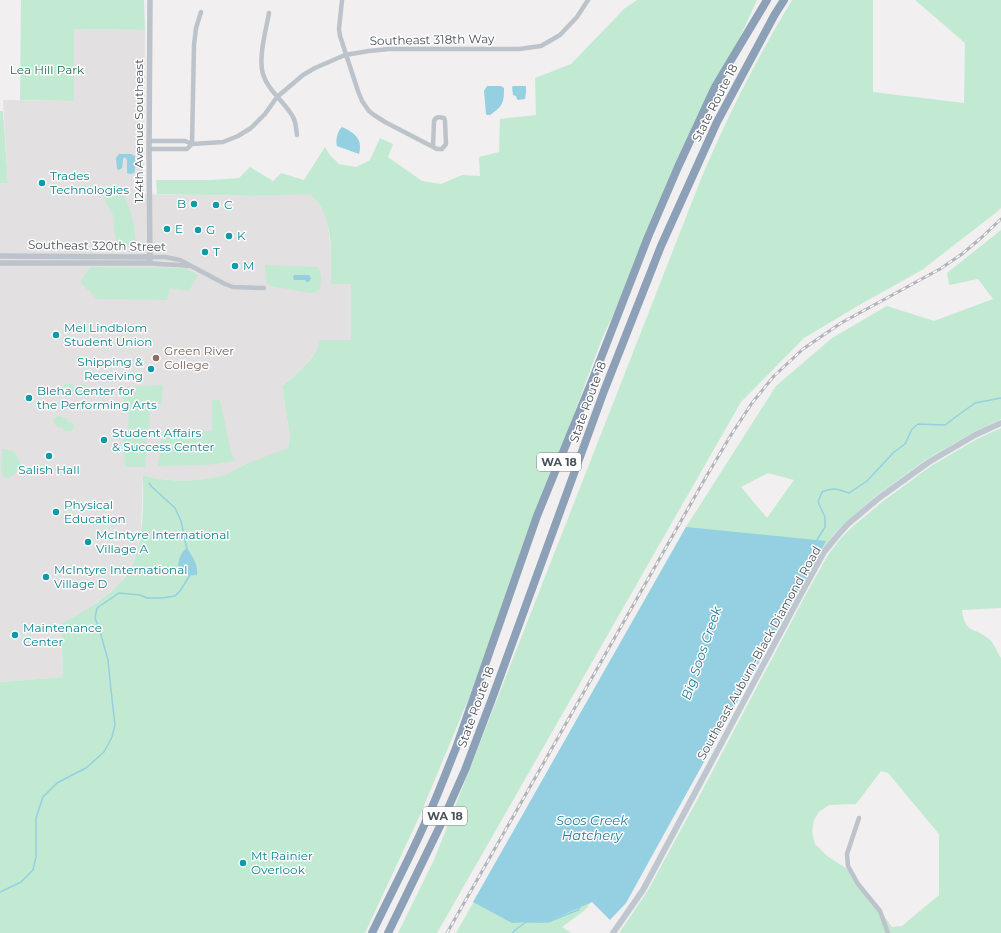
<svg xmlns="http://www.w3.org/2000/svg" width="1001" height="933" font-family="Montserrat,sans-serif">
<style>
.education{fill:#e2e0e0}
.green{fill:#c2ead2;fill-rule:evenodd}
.water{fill:#94d0e2}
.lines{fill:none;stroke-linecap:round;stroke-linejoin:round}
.stream{stroke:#94d0e2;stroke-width:1.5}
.minor{stroke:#bcc3ca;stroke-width:4.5}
.tertiary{stroke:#bcc3ca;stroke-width:5.5}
.secondary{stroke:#bec7d0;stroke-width:6}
.motorway{stroke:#8ca0b8;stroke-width:8}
.rail-casing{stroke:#b2b4b8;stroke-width:3}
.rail{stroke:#fff;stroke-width:1.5;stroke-dasharray:4.5;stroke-linecap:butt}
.culture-dot{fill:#0f9aa8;stroke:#fff;stroke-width:1.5}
.education-dot{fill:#8d6e63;stroke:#fff;stroke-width:1.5}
.labels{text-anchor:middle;stroke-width:3;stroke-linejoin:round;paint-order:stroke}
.shield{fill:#fff;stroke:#80868c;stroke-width:1}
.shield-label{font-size:11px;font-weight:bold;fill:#49525a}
.street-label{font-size:12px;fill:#49525a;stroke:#fff}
.park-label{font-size:12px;fill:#21734c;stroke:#fff}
.culture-label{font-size:12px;fill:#0d838f;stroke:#fff;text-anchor:start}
.education-label{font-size:12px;fill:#785e54;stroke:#fff;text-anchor:start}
.water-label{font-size:13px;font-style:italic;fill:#1c7d99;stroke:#fff}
</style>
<rect width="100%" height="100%" fill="#f1efef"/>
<!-- education -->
<path class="education" d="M74,29L145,30L144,194L254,196L310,193L317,201L323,210L327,221L329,234L331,253L351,284V340H321L319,345L313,355L305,366L295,375L282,386L290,437L288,448L252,465L246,464L225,475L206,479L183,481L159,479L143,475L141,529L137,551L133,562L125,576L118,585L104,597L84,611L61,624L63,677L0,682V183H8L3,100L73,101Z"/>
<!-- green -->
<path class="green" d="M21,0H144L145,30L74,29V101L20,100Z
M637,0H757L601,341L471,693L420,815L365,933H0V682L63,677L61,624C84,611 108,598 125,577C145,550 143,507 143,475L159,479L183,481L206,479L225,475L246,464L288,448L290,437L282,386C297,374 315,360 320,340H351V284H331C331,260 333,233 323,211C320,204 315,199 310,194L254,196L157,194L156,180H211L239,178L250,167L273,181L281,173L304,180L325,147L329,154L339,164L356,167L370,160L380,138L393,144L388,157L422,181L441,184L462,175L480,176L479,157L499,152L500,119L536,115L535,78L571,64L625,8Z
M792,0H873V92L964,103L965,43L915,0H1001V208L998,211L922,270L861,304L804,338L741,402L437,933H398L434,860L701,179C727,117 757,58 792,0Z
M0,111H3L8,183H0Z
M117,189L124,194L133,220L136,242L129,246L116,244L113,215L105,202V194Z
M1001,230V419L974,432L927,459L877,495L846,522L835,533L822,550L798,592L753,572L609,880L584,911L562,927L571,933H456L686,527L776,386L832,338L887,306L934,321L993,299L978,279L949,285L947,273ZM768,473L794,480L767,518L741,487Z
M265,265L317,267C323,273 321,282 320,289L314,293H310L271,286L266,283Z
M90,267L184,268L198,275L189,291L170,288L167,300L97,299L80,282Z
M81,383L87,386C86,391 84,394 79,394V392L76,390L73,391L71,393L64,387V385L66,384H73V387L76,389L80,387Z
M163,385L161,404H151L145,467H125L122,434H128L129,404H124L122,387Z
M212,400H220L231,452L235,461L207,465L158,466L162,432L212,431Z
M59,416L67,419V420L70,423L72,422L74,426L73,429L70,431H64L63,428L62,427L59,428L54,424L53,420L56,417Z
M1001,428V608L962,610C965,634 973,626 989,639C994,643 997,652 1001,658V933H619L647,892L702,791L805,596L828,555L841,538L851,528L882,502L931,466L977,439ZM881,771L888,773L939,834V895L902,926L892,927L852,872L827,856L815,844L812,832L814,820L819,812L829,805L856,804Z
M2,449C22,448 26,472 8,478L2,475L3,473L1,470Z"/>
<!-- water -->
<path class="water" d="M487,86H501L504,88C504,103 503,106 490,115H487L486,114L484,91Z
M513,86H526V92L525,99L518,100L517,99L516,96L513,95L512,87Z
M342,127C355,133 363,139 359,154L337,146C335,141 338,130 342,127Z
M119,154H131L135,156V170L134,173L130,174L127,173V160L125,157L123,159L122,168L119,170L117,169L116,158Z
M294,275H309L311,278L309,282H307L305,280H294L293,277Z
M686,527L826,541L626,903L610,920L592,902L549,921L512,923L473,902Z
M187,548C193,558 198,563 197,575C187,576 184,575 178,567C179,559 180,553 187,548Z"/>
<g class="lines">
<!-- stream -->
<path class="stream" d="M149,483L152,487L175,508L181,521L187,550
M817,540L825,527V517L818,502L822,492C834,487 837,489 849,493L867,481L894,452L905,444L912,429L918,424L945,425L957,416L975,403L1001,398
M0,892L21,882L33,870L36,857V818L43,797L57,783L74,774L86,768L104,752L112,737L115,725L111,690L108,660L99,628L95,618L97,608L119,593L140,595L147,598H162L175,596L180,591L190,575V574
M513,933L515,930L526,922H548L578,910L580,907"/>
<!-- minor -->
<path class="minor" d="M342,0L339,29L340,36L358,91L362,101L369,111L374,115L385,122L437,149H442L446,144L445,121L444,118C440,117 436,116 434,121L433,147
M269,13C266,30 258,58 263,74C268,91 285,102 293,117C296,122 296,128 297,135
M149,141H185L192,144L223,142L238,136L251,128L265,114L277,97L303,75L315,68L345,55L369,51L389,49H519L541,46L560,35L577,17L588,0
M192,144L194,45L196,28L201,12
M149,149H187L192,144
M150,257H165L180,260L225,284L233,287L264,288
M150,263C163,265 175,264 188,266
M859,818L847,854L848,866L858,884L880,911L888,933"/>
<!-- tertiary -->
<path class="tertiary" d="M0,256L150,257
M0,263H150L149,151L150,0"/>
<!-- secondary -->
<path class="secondary" d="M613,933L643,890L697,789L801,594L824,552L838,535L848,524L879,498L929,462L975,435L1001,423"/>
<!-- motorway -->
<path class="motorway" d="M372,933C391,893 412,854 429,814C439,792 447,770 456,748L537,516L592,381L648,237L678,167L715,87L767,0
M388,933L441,824L465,770L493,696L604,391L661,246L717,122L775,14L784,0"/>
<defs>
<path id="rail" d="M447,933L706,477L731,435L752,403L774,376L803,349L841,323L940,269L962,254L981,238L1001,219"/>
</defs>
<!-- rail casing -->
<use href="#rail" class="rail-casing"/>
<!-- rail -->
<use href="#rail" class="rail"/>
</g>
<!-- markers -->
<g class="culture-dot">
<circle cx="42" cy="183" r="4"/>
<circle cx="194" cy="204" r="4"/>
<circle cx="216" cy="205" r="4"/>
<circle cx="167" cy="229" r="4"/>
<circle cx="198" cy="230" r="4"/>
<circle cx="229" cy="236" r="4"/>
<circle cx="205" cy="252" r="4"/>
<circle cx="235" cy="266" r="4"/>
<circle cx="56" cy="335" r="4"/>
<circle cx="151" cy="369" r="4"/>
<circle cx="29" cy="398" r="4"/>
<circle cx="104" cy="440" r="4"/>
<circle cx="49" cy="456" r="4"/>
<circle cx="56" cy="512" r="4"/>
<circle cx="88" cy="542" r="4"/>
<circle cx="46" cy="577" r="4"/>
<circle cx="15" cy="635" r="4"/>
<circle cx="243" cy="863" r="4"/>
</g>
<circle class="education-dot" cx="156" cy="358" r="4"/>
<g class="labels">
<!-- shield labels -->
<g class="shield">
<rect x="537" y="453" width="44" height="18" rx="3"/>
<rect x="423" y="807" width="44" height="18" rx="3"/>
</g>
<g class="shield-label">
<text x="559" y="466">WA 18</text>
<text x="445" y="820">WA 18</text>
</g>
<!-- street labels -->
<g class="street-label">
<text transform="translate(432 40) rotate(-1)" y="4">Southeast 318th Way</text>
<text transform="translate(715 103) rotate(-63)" y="4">State Route 18</text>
<text transform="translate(139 131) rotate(-90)" y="4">124th Avenue Southeast</text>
<text transform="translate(97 246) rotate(1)" y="4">Southeast 320th Street</text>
<text transform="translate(588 402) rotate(-70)" y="4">State Route 18</text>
<text transform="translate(759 653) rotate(-61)" y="4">Southeast Auburn-Black Diamond Road</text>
<text transform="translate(476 707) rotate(-70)" y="4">State Route 18</text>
</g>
<!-- park labels -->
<g class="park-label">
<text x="47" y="74">Lea Hill Park</text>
</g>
<!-- culture labels -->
<g class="culture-label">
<text x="50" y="180">Trades<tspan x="50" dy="14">Technologies</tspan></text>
<text x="186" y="208" text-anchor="end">B</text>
<text x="224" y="209">C</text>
<text x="175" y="233">E</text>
<text x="206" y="234">G</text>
<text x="237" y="240">K</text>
<text x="213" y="256">T</text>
<text x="243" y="270">M</text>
<text x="64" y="332">Mel Lindblom<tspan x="64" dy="14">Student Union</tspan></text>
<text x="143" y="366" text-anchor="end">Shipping &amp;<tspan x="143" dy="14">Receiving</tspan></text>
<text x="37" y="395">Bleha Center for<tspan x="37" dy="14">the Performing Arts</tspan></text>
<text x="112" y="437">Student Affairs<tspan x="112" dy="14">&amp; Success Center</tspan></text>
<text x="49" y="474" text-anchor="middle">Salish Hall</text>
<text x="64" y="509">Physical<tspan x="64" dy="14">Education</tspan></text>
<text x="96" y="539">McIntyre International<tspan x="96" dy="14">Village A</tspan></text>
<text x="54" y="574">McIntyre International<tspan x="54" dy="14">Village D</tspan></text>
<text x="23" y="632">Maintenance<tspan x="23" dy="14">Center</tspan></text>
<text x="251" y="860">Mt Rainier<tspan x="251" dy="14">Overlook</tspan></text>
</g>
<!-- education labels -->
<g class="education-label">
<text x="164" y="355">Green River<tspan x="164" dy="14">College</tspan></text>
</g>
<!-- water labels -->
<g class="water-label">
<text transform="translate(701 653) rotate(-71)" y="5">Big Soos Creek</text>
<text x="592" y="825">Soos Creek<tspan x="592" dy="15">Hatchery</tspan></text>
</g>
</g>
</svg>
